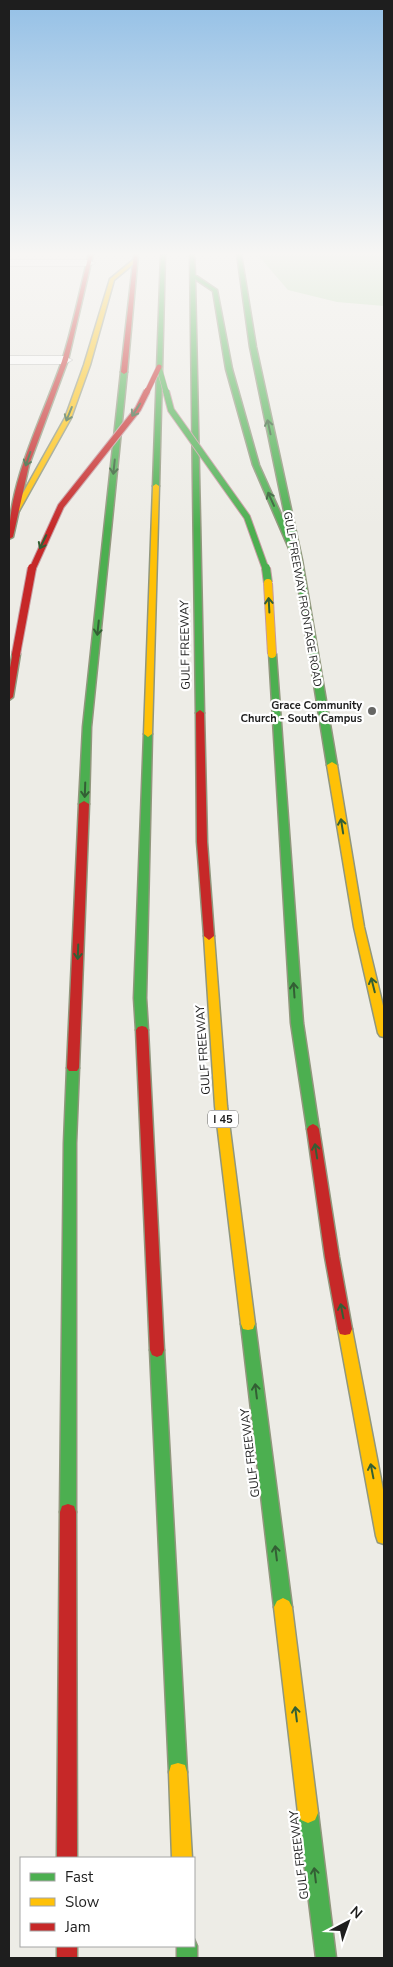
<svg xmlns="http://www.w3.org/2000/svg" width="393" height="1967" font-family="'Nunito Sans',sans-serif">
<style>
.forest{fill:#c0deb8}
.lines{fill:none;stroke-linecap:round;stroke-linejoin:round}
.street-casing{stroke:#c5c5c2;stroke-width:2}
.fast-casing{stroke:#91977d;stroke-width:3}
.slow-casing{stroke:#91977d;stroke-width:3}
.jam-casing{stroke:#91977d;stroke-width:3}
.street{fill:#fcfcfb;fill-rule:evenodd}
.fast{fill:#4caf50;fill-rule:evenodd}
.slow{fill:#ffc107;fill-rule:evenodd}
.jam{fill:#c62828;fill-rule:evenodd}
.fast-bridge-far2-casing{stroke:#c59ba0;stroke-width:6;stroke-linecap:butt}
.fast-bridge-far1-casing{stroke:#c59ba0;stroke-width:8;stroke-linecap:butt}
.fast-bridge-casing{stroke:#c59ba0;stroke-width:10;stroke-linecap:butt}
.slow-bridge-casing{stroke:#c59ba0;stroke-width:10;stroke-linecap:butt}
.jam-bridge-far2-casing{stroke:#c59ba0;stroke-width:6;stroke-linecap:butt}
.jam-bridge-far1-casing{stroke:#c59ba0;stroke-width:8;stroke-linecap:butt}
.jam-bridge-casing{stroke:#c59ba0;stroke-width:10;stroke-linecap:butt}
.fast-bridge-far2{stroke:#4caf50;stroke-width:5}
.fast-bridge-far1{stroke:#4caf50;stroke-width:6}
.fast-bridge{stroke:#4caf50;stroke-width:8}
.slow-bridge{stroke:#ffc107;stroke-width:8}
.jam-bridge-far2{stroke:#c62828;stroke-width:5}
.jam-bridge-far1{stroke:#c62828;stroke-width:6}
.jam-bridge{stroke:#c62828;stroke-width:8}
.oneway{stroke:#335f34}
.poi-dot{fill:#666664;stroke:#fff;stroke-width:2}
.labels{text-anchor:middle;stroke-width:4.5;stroke-linejoin:round;paint-order:stroke}
.far-street-label{font-size:11px;fill:#1e1e1e;stroke:#fff}
.far-poi-label{font-size:11px;font-weight:bold;fill:#1e1e1e;stroke:#fff;text-anchor:end}
.shield{fill:#fff;stroke:#626262;stroke-width:1}
.shield-label{font-size:11px;font-weight:bold;fill:#1e1e1e}
.street-label{font-size:12px;fill:#1e1e1e;stroke:#fff}
</style>
<rect width="100%" height="100%" fill="#edece6"/>
<!-- forest -->
<path class="forest" d="M257,254H384V306L337,302L288,290Z"/>
<g class="lines">
<defs>
<path id="street" d="M9,260H89L95,263L89,266H9Z
M9,356H65L72,360L65,364H9Z"/>
<path id="fast" d="M161,254H165L159,486L156,488L153,486Z
M190,254H194L195,275L217,290L232,369L259,465L288,530L250,347L237,254H241L256,347L302,560L337,765L335,767H329L327,765L294,560L253,465L226,369L213,291L195,279L204,713L200,716L196,713Z
M124,370L127,372L91,727L89,804L84,807L79,804L83,727L121,372Z
M269,652L276,654L303,1023L319,1129L317,1132L313,1134L309,1132L307,1129L291,1023Z
M148,731L152,734L146,998L148,1030L146,1033H138L136,1030L134,998L144,734Z
M73,1064L77,1065L79,1068L76,1143V1512L74,1518L68,1520L62,1518L60,1512L64,1143L67,1068L69,1065Z
M248,1318L253,1319L255,1324L292,1607L289,1613L283,1616L277,1613L274,1607L241,1324L243,1319Z
M157,1343L162,1345L164,1350L187,1772L185,1779L178,1781L171,1779L169,1772L150,1350L152,1345Z
M308,1803L315,1806L318,1813L336,1958H316L298,1813L301,1806Z
M194,1939L197,1946V1958H177V1946H194Z"/>
<path id="slow" d="M133,260L137,261L114,280L90,365L71,418L19,511L14,512L13,511L65,418L84,365L110,279Z
M156,484L159,486L152,734L148,737L144,734L153,486Z
M332,762L337,765L364,927L384,1010V1037L380,1036L378,1033L354,927L327,765Z
M209,932L214,936L227,1106L255,1324L253,1329L248,1330L243,1329L241,1324L215,1106L204,936Z
M345,1323L350,1324L352,1329L384,1495V1544L378,1542L376,1536L338,1329L340,1324Z
M283,1598L289,1601L292,1607L318,1813L315,1820L308,1823L301,1820L298,1813L274,1607L277,1601Z
M178,1763L185,1765L187,1772L192,1858H172L169,1772L171,1765Z"/>
<path id="jam" d="M89,254H93L68,360L29,465L13,537L9,539C9,480 43,417 62,361C73,327 80,289 89,254Z
M134,254H138L127,372L124,374L121,372Z
M13,652L20,654L13,697L9,700V673Z
M200,710L204,713L207,842L214,936L209,940L204,936L197,842L196,713Z
M84,801L89,804L79,1068L77,1071H69L67,1068L79,804Z
M142,1026L146,1027L148,1030L164,1350L162,1355L157,1357L152,1355L150,1350L136,1030L138,1027Z
M313,1124L317,1126L319,1129L339,1257L352,1329L350,1334L345,1335L340,1334L338,1329L325,1257L307,1129L309,1126Z
M68,1504L74,1506L76,1512L77,1858H57L60,1512L62,1506Z
M57,1946H77V1958H57Z"/>
</defs>
<!-- street casing -->
<use href="#street" class="street-casing"/>
<!-- fast casing -->
<use href="#fast" class="fast-casing"/>
<!-- slow casing -->
<use href="#slow" class="slow-casing"/>
<!-- jam casing -->
<use href="#jam" class="jam-casing"/>
<!-- street -->
<use href="#street" class="street"/>
<!-- fast -->
<use href="#fast" class="fast"/>
<!-- slow -->
<use href="#slow" class="slow"/>
<!-- jam -->
<use href="#jam" class="jam"/>
<defs>
<path id="fast-bridge-far2" d="M159,367L166,392"/>
<path id="fast-bridge-far1" d="M166,391L171,410L247,517L266,570"/>
<path id="fast-bridge" d="M266,568L268,583"/>
<path id="slow-bridge" d="M268,583L272,654"/>
<path id="jam-bridge-far2" d="M147,392L159,367"/>
<path id="jam-bridge-far1" d="M32,570L61,506L138,409L147,391"/>
<path id="jam-bridge" d="M16,654L32,568"/>
</defs>
<!-- fast-bridge-far2 casing -->
<use href="#fast-bridge-far2" class="fast-bridge-far2-casing"/>
<!-- fast-bridge-far1 casing -->
<use href="#fast-bridge-far1" class="fast-bridge-far1-casing"/>
<!-- fast-bridge casing -->
<use href="#fast-bridge" class="fast-bridge-casing"/>
<!-- slow-bridge casing -->
<use href="#slow-bridge" class="slow-bridge-casing"/>
<!-- jam-bridge-far2 casing -->
<use href="#jam-bridge-far2" class="jam-bridge-far2-casing"/>
<!-- jam-bridge-far1 casing -->
<use href="#jam-bridge-far1" class="jam-bridge-far1-casing"/>
<!-- jam-bridge casing -->
<use href="#jam-bridge" class="jam-bridge-casing"/>
<!-- fast-bridge-far2 -->
<use href="#fast-bridge-far2" class="fast-bridge-far2"/>
<!-- fast-bridge-far1 -->
<use href="#fast-bridge-far1" class="fast-bridge-far1"/>
<!-- fast-bridge -->
<use href="#fast-bridge" class="fast-bridge"/>
<!-- slow-bridge -->
<use href="#slow-bridge" class="slow-bridge"/>
<!-- jam-bridge-far2 -->
<use href="#jam-bridge-far2" class="jam-bridge-far2"/>
<!-- jam-bridge-far1 -->
<use href="#jam-bridge-far1" class="jam-bridge-far1"/>
<!-- jam-bridge -->
<use href="#jam-bridge" class="jam-bridge"/>
</g>
<!-- one-way arrows -->
<defs><path id="oneway-shaft" d="M-6 0H5M1.5-3L5.5 0L1.5 3" fill="none" stroke-width="1.6" stroke-linecap="round" stroke-linejoin="round" transform="scale(1.25)"/></defs>
<g class="oneway">
<use href="#oneway-shaft" transform="translate(136 410) rotate(123)"/>
<use href="#oneway-shaft" transform="translate(69 414) rotate(112)"/>
<use href="#oneway-shaft" transform="translate(269 427) rotate(-102)"/>
<use href="#oneway-shaft" transform="translate(28 459) rotate(109)"/>
<use href="#oneway-shaft" transform="translate(114 467) rotate(96)"/>
<use href="#oneway-shaft" transform="translate(271 499) rotate(-114)"/>
<use href="#oneway-shaft" transform="translate(43 542) rotate(116)"/>
<use href="#oneway-shaft" transform="translate(269 605) rotate(-93)"/>
<use href="#oneway-shaft" transform="translate(98 628) rotate(96)"/>
<use href="#oneway-shaft" transform="translate(85 790) rotate(92)"/>
<use href="#oneway-shaft" transform="translate(342 826) rotate(-99)"/>
<use href="#oneway-shaft" transform="translate(78 952) rotate(92)"/>
<use href="#oneway-shaft" transform="translate(373 985) rotate(-104)"/>
<use href="#oneway-shaft" transform="translate(294 990) rotate(-94)"/>
<use href="#oneway-shaft" transform="translate(316 1151) rotate(-99)"/>
<use href="#oneway-shaft" transform="translate(342 1311) rotate(-101)"/>
<use href="#oneway-shaft" transform="translate(256 1391) rotate(-97)"/>
<use href="#oneway-shaft" transform="translate(372 1471) rotate(-101)"/>
<use href="#oneway-shaft" transform="translate(276 1553) rotate(-97)"/>
<use href="#oneway-shaft" transform="translate(296 1714) rotate(-97)"/>
<use href="#oneway-shaft" transform="translate(315 1875) rotate(-97)"/>
</g>
<!-- sky -->
<linearGradient id="sky" x2="0" y2="1"><stop stop-color="#94c0e6"/><stop offset="0.48" stop-color="#f7f6f4"/><stop offset="1" stop-color="#f7f6f4" stop-opacity="0"/></linearGradient>
<rect width="393" height="529" fill="url(#sky)"/>
<!-- markers -->
<circle class="poi-dot" cx="372" cy="711" r="5"/>
<g class="labels">
<!-- far-street labels -->
<g class="far-street-label">
<text transform="translate(303 599) rotate(80)" y="4">GULF FREEWAY FRONTAGE ROAD</text>
</g>
<!-- far-poi labels -->
<g class="far-poi-label">
<text x="362" y="709">Grace Community<tspan x="362" dy="13">Church - South Campus</tspan></text>
</g>
<!-- shield labels -->
<rect class="shield" x="208" y="1110.5" width="30" height="17" rx="4"/>
<g class="shield-label">
<text x="223" y="1123">I 45</text>
</g>
<!-- street labels -->
<g class="street-label">
<text transform="translate(185 645) rotate(-91)" y="4">GULF FREEWAY</text>
<text transform="translate(203 1050) rotate(-94)" y="4">GULF FREEWAY</text>
<text transform="translate(250 1453) rotate(-97)" y="4">GULF FREEWAY</text>
<text transform="translate(299 1855) rotate(-97)" y="4">GULF FREEWAY</text>
</g>
</g>
<!-- border -->
<rect width="393" height="1967" fill="none" stroke="#1e1e1e" stroke-width="20"/>
<!-- legend -->
<rect x="20" y="1857" width="175" height="90" fill="#ffffff" stroke="#a5a5a5"/>
<rect x="30" y="1873" width="25" height="8" fill="#4caf50" stroke="#a5a5a5"/>
<text x="65" y="1882" font-size="15" fill="#1e1e1e">Fast</text>
<rect x="30" y="1898" width="25" height="8" fill="#ffc107" stroke="#a5a5a5"/>
<text x="65" y="1907" font-size="15" fill="#1e1e1e">Slow</text>
<rect x="30" y="1923" width="25" height="8" fill="#c62828" stroke="#a5a5a5"/>
<text x="65" y="1932" font-size="15" fill="#1e1e1e">Jam</text>
<!-- north arrow -->
<g transform="translate(348 1922) rotate(41)" stroke="#ffffff" stroke-width="4" paint-order="stroke">
<path d="M0-4L9 19L0 12L-9 19Z" fill="#1e1e1e"/>
<text y="-8" font-size="14" font-weight="bold" text-anchor="middle" fill="#1e1e1e">N</text>
</g>
</svg>
